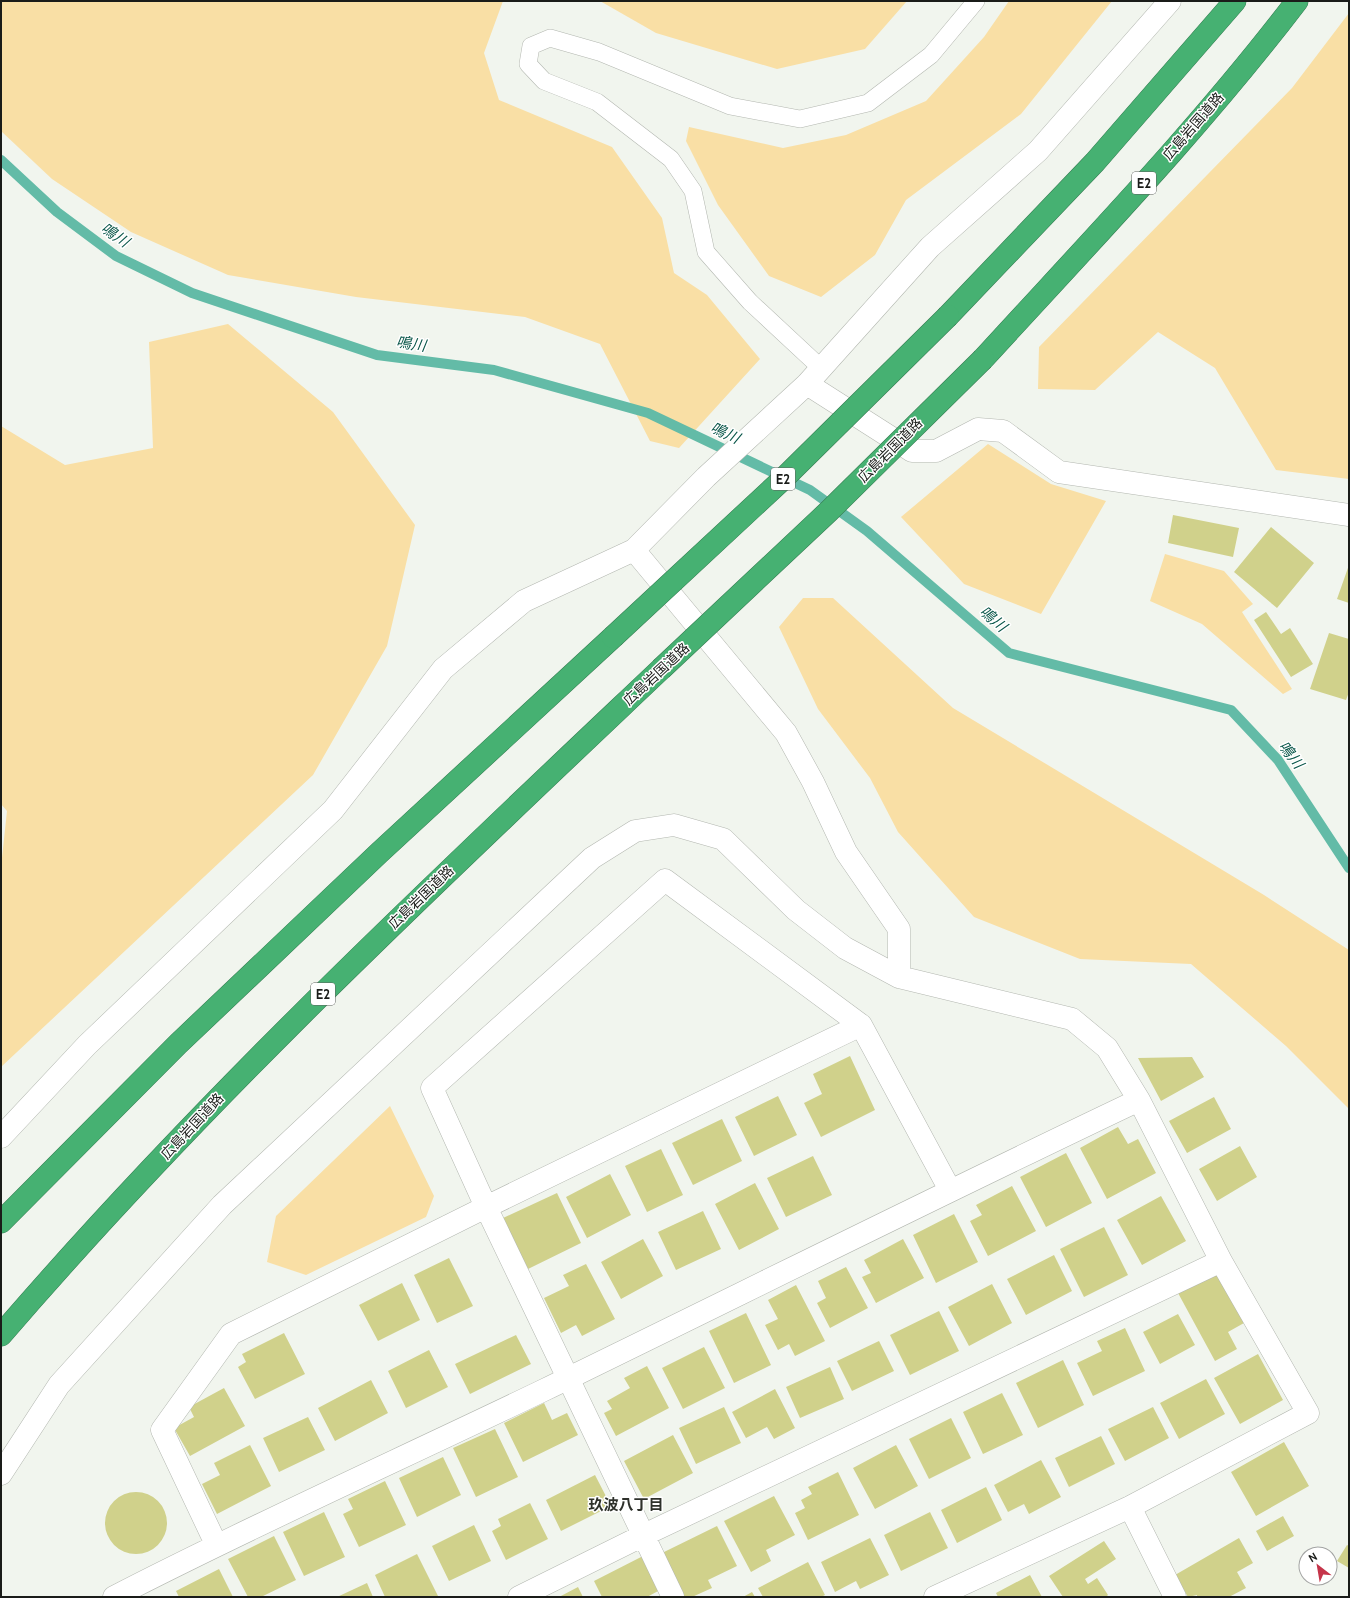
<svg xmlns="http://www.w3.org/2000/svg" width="1350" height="1598" font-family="Cabin,'Noto Sans JP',sans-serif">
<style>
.green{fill:#f9dfa5}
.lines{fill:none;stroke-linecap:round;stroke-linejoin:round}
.stream{stroke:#63bba7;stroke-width:10}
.building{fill:#d0d18b}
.lane-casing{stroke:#b3b7b0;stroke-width:18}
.street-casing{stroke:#b3b7b0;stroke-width:23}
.highway-casing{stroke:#377d53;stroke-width:23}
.lane{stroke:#fff;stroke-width:17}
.street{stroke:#fff;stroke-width:22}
.highway{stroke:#46b172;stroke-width:22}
.highway-bridge-casing{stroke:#377d53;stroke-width:23;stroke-linecap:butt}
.highway-bridge{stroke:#46b172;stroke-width:22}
.labels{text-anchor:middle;stroke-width:3;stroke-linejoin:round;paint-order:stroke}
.shield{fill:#fff;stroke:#5f605e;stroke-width:1}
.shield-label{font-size:13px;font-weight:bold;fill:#1a1c19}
.street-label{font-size:14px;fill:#1a1c19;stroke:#fff}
.water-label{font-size:15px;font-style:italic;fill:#095649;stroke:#fff}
.neighbourhood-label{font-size:15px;font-weight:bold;fill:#2e312b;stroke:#fff}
</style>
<rect width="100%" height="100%" fill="#f1f5ee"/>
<!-- green -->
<path class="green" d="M1,1H503L484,53L499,100L612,147L662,218L674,273L707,295L760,359L679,448L650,441L600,344L525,317L356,297L228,275L131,232L52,179L1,131Z
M600,1H907L865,49L777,69L656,33Z
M1009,1H1112L1021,114L906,200L875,255L821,297L769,276L718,205L686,141L689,127L783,148L846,135L926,101L984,37Z
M1349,13V479L1276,470L1215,368L1158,332L1095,390L1038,389L1039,347L1292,88Z
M228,324L333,412L415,525L387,646L313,775L1,1067V867L7,811L1,804V426L65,465L153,448L149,342Z
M988,444L1051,484L1106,501L1041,614L964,584L901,517Z
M1165,554L1224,571L1253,604L1242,612L1292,689L1283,694L1202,624L1150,601Z
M803,598H833L953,708L1264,895L1349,950V1109L1286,1046L1191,964L1080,959L974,917L898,832L870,778L818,709L779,627Z
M390,1106L434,1196L426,1217L306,1275L267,1262L276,1216Z"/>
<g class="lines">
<!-- stream -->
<path class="stream" d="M1,160L57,212L116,256L192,293L377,355L494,370L648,413L810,490L867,531L1009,653L1231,710L1278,760L1349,868"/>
</g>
<!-- building -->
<path class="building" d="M1173,515L1239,528L1233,557L1168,543Z
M1271,527L1314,563L1277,608L1234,572Z
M1349,565V603L1337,599Z
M1266,612L1281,634L1290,628L1313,664L1291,677L1254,620Z
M1329,633L1349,639V692L1346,700L1310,689Z
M850,1056L875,1110L821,1137L804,1103L822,1094L813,1074Z
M1192,1057L1204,1077L1161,1101L1138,1058Z
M778,1096L797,1135L754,1156L735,1117Z
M1214,1097L1231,1129L1187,1153L1169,1121Z
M722,1119L742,1161L693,1185L672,1143Z
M1118,1127L1128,1144L1138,1139L1156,1173L1107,1199L1080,1148Z
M1240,1146L1257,1177L1217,1201L1199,1169Z
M661,1149L683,1195L647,1212L625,1166Z
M1066,1153L1092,1203L1046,1227L1020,1177Z
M813,1156L832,1195L786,1217L767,1178Z
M610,1174L631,1215L587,1238L566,1197Z
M755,1183L779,1229L739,1250L715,1204Z
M1012,1186L1036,1231L988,1256L970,1221L982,1215L976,1205Z
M557,1193L581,1243L528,1269L503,1218Z
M1161,1196L1186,1241L1142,1265L1117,1220Z
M703,1211L721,1249L676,1270L658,1232Z
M954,1214L978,1262L936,1283L913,1235Z
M1104,1227L1128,1275L1084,1297L1060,1249Z
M643,1239L663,1276L621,1299L601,1262Z
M903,1239L924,1278L876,1303L862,1277L871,1273L864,1260Z
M1054,1255L1072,1291L1026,1315L1007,1279Z
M449,1258L473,1306L437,1323L414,1275Z
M586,1264L615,1319L582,1336L576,1325L561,1333L544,1298L569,1286L563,1275Z
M846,1267L868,1308L830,1328L817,1303L826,1298L818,1281Z
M1217,1272L1244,1323L1228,1332L1237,1349L1215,1361L1178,1293Z
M402,1283L420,1320L378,1341L359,1305Z
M992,1284L1012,1323L969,1346L948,1307Z
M796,1285L825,1341L795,1356L789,1344L778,1350L765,1325L778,1319L768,1300Z
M939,1311L959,1351L910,1375L890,1335Z
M746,1313L771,1365L734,1383L709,1331Z
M1178,1314L1195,1345L1160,1364L1143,1332Z
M1125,1328L1145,1371L1093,1396L1077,1363L1102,1351L1097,1341Z
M284,1333L305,1374L255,1399L238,1367L246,1362L242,1354Z
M516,1335L531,1364L470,1394L455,1364Z
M879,1341L894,1371L852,1391L837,1361Z
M704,1347L725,1388L683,1409L662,1368Z
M429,1350L448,1387L406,1408L388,1371Z
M1258,1354L1283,1400L1240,1424L1214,1378Z
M1063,1360L1084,1405L1038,1428L1016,1383Z
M647,1366L669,1408L616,1436L604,1413L612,1409L607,1401L630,1388L624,1378Z
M830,1367L844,1399L800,1418L786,1387Z
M1206,1379L1225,1414L1179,1439L1160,1403Z
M371,1380L388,1413L335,1441L318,1408Z
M224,1388L245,1426L190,1456L174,1428L194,1417L189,1407Z
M775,1389L795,1428L774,1439L767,1427L746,1438L732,1412Z
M1002,1393L1023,1435L983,1454L963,1412Z
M544,1403L552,1420L567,1413L578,1435L523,1462L504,1423Z
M724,1407L741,1443L696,1464L679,1428Z
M1153,1407L1169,1438L1125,1461L1108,1429Z
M308,1417L325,1450L279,1472L263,1438Z
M951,1418L971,1458L929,1479L909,1439Z
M495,1429L518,1477L476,1497L453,1448Z
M673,1435L693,1473L644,1499L624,1461Z
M1101,1436L1115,1464L1069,1487L1055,1458Z
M1284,1442L1309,1486L1256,1516L1231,1472Z
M250,1445L271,1486L217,1514L202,1484L220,1475L214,1463Z
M896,1445L918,1486L875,1509L853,1468Z
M443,1457L461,1495L417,1517L399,1478Z
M1041,1460L1061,1497L1029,1514L1024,1504L1008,1512L994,1485Z
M838,1472L859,1515L808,1540L795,1513L805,1508L801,1500L812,1494L808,1487Z
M595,1475L611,1506L561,1531L546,1500Z
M385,1481L406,1525L359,1547L343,1514L353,1509L348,1499Z
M986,1487L1002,1520L957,1543L941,1510Z
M105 1523a31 31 0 1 1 62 0a31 31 0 1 1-62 0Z
M774,1496L795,1535L766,1550L771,1561L751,1572L724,1521Z
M530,1503L548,1539L506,1560L492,1531L501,1526L498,1519Z
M324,1512L345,1557L304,1576L283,1532Z
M930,1512L948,1548L901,1571L884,1535Z
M1283,1516L1294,1536L1267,1551L1256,1531Z
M474,1525L491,1561L449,1581L432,1546Z
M717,1526L737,1566L708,1580L712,1588L692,1597H684L662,1553Z
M274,1536L296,1580L261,1597H248L228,1559Z
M870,1538L889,1575L860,1589L856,1581L835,1592L821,1562Z
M1239,1538L1253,1563L1237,1572L1246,1588L1229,1597H1197V1595L1188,1597L1175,1575Z
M1104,1541L1116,1559L1085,1579L1088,1584L1097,1578L1108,1595L1106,1597H1063L1049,1576Z
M1347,1545L1349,1546V1568L1337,1561Z
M417,1554L438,1596L385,1597L375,1575Z
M643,1556L660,1590L647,1597H602L594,1581Z
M808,1562L825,1595L821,1597H763L758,1588Z
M219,1569L233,1597H179L176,1591Z
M1030,1575L1042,1597H998L996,1593Z
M367,1583L373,1597H337Z
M578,1587L583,1597H559Z
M752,1592L755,1597H743Z"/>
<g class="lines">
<defs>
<path id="lane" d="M821,368L750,302L706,252L693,191L671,159L597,102L544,81L528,64L531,46L550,38L599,52L730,106L800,119L868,103L931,55L976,1"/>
<path id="street" d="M807,384L912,451H936L978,429L1003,431L1059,472L1349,515
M634,550L786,733L813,782L846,852L899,929V977
M1,1137L87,1045L333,810L443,669L524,601L634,550L706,477L807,384L930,247L1038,151L1170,1
M1,1474L59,1385L222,1205L592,858L635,831L674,825L723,839L796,910L845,948L899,977L1072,1019L1107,1048L1139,1100L1221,1261L1308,1413L1130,1507L935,1597
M1130,1507L1175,1597
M216,1544L162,1430L231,1334L486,1207L861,1025
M114,1597C255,1524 399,1460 542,1391C741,1294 939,1195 1139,1100
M519,1597L644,1535L1221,1261
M673,1597L486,1207L432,1088L665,880L861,1025L950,1190"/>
<path id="highway" d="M948,316L1095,162L1235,1
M983,359C1090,242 1201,127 1297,1
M1,1222L178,1044L379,853L613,637
M1,1335C205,1098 434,884 661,669"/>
</defs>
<!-- lane casing -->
<use href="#lane" class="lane-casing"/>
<!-- street casing -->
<use href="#street" class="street-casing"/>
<!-- highway casing -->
<use href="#highway" class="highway-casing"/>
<!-- lane -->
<use href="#lane" class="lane"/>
<!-- street -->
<use href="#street" class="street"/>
<!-- highway -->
<use href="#highway" class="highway"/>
<defs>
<path id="highway-bridge" d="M613,637L783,479L948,316
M661,669L829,511L983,359"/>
</defs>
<!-- highway-bridge casing -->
<use href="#highway-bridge" class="highway-bridge-casing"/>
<!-- highway-bridge -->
<use href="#highway-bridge" class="highway-bridge"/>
</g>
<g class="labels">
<!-- shield labels -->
<g class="shield">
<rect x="1132" y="172" width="24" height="22" rx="3"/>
<rect x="771" y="468" width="24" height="22" rx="3"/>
<rect x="311" y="983" width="24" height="22" rx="3"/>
</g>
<g class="shield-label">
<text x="1144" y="188">E2</text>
<text x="783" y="484">E2</text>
<text x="323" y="999">E2</text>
</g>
<!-- street labels -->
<g class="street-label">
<text transform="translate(1193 126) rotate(-49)" y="5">広島岩国道路</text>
<text transform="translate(890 450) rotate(-45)" y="5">広島岩国道路</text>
<text transform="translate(656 674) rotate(-43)" y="5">広島岩国道路</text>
<text transform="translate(421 897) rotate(-44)" y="5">広島岩国道路</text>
<text transform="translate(192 1126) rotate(-47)" y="5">広島岩国道路</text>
</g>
<!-- water labels -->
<g class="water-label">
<text transform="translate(115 235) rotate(34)" y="5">鳴川</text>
<text transform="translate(411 344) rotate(8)" y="5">鳴川</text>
<text transform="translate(725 433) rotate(25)" y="5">鳴川</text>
<text transform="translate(993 619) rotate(41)" y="5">鳴川</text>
<text transform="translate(1291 755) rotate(52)" y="5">鳴川</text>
</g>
<!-- neighbourhood labels -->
<g class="neighbourhood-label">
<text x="626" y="1510">玖波八丁目</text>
</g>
</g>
<!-- border -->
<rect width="1350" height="1598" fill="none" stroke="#1a1c19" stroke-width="4"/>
<!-- north arrow -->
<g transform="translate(1318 1566) rotate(329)"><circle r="19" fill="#ffffff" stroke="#a3a4a3"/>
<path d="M0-3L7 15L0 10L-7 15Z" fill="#c5354a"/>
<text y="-6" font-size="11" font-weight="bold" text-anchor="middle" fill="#1a1c19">N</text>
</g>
</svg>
